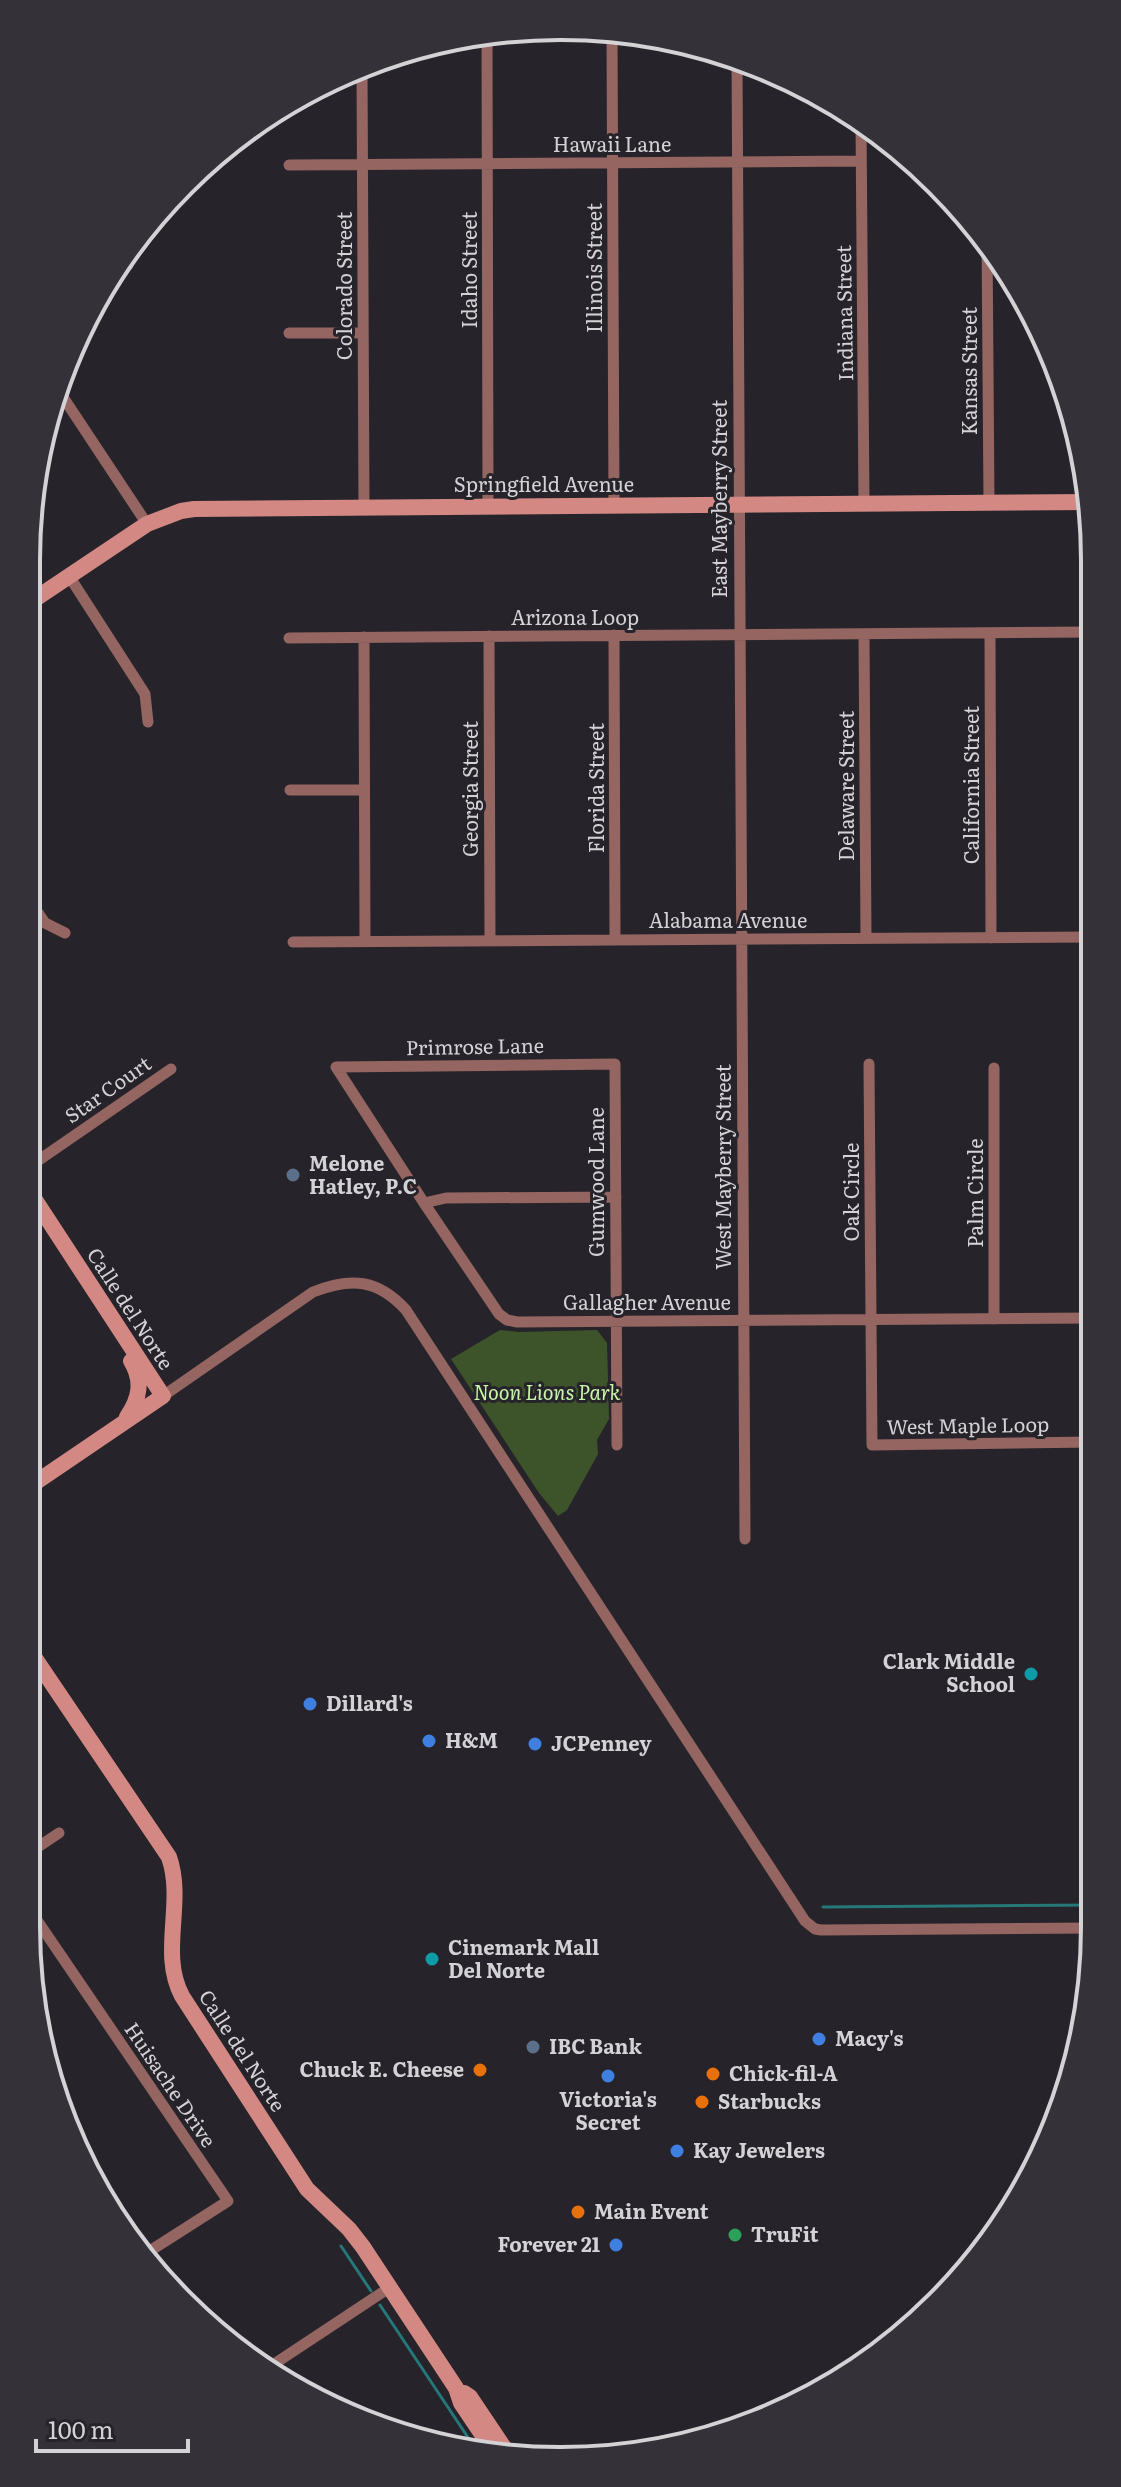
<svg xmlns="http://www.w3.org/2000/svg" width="1121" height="2487" font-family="Literata,serif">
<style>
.green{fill:#3d542b}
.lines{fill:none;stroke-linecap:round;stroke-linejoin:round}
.stream{stroke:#267779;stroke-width:3}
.street{stroke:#946561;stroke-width:11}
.secondary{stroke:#d38883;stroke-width:16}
.service-dot{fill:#5c6f8a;stroke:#26242a;stroke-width:3}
.culture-dot{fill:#0f9aa8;stroke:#26242a;stroke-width:3}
.shop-dot{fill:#3f7fe0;stroke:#26242a;stroke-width:3}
.food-dot{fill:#e8710a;stroke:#26242a;stroke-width:3}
.leisure-dot{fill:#2e9e5b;stroke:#26242a;stroke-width:3}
.labels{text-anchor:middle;stroke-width:6;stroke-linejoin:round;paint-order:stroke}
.street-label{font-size:20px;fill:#d3d2d5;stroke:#26242a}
.poi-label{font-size:20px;font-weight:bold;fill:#d3d2d5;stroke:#26242a;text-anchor:start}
.park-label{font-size:20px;font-style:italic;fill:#c8f4ab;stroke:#26242a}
.rim{fill:none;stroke:#d3d2d5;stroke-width:4}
</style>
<rect width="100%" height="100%" fill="#26242a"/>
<!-- green -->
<path class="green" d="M500,1330L519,1332L597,1330L607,1343L609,1419L597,1440L598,1454L567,1510L558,1516L539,1493L451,1359Z"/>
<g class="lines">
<!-- stream -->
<path class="stream" d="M823,1907L1095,1905
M341,2246L371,2291
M380,2305L477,2451"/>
<!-- street -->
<path class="street" d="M612,31L614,505
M487,33L488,506
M737,58L745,1539
M362,65L364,507
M861,122L864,503
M289,165L861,161
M987,239L989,502
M109,277L128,265
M289,333H363
M57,388L147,524
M69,576L145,694L148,722
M990,633L991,938
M864,634L866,938
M614,635L615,940
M489,636L490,941
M364,637L365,941
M289,638L1091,632
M290,790H364
M26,895L45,923L65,933
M293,942L1092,937
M869,1064L872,1445L1093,1442
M336,1067L424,1203L499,1314L507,1320L517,1322L1093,1318
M336,1067L615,1064L617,1445
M994,1068V1319
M26,1169L171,1069
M424,1203L446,1198L616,1197
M163,1396L313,1292C351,1277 378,1279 406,1310L805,1921L815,1929L821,1930L1095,1928
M26,1855L59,1833
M26,1904L228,2201L142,2256
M268,2368L389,2288"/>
<!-- secondary -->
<path class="secondary" d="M26,605L147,524L181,511L194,509L1090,502
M127,1417C140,1398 143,1381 131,1361
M26,1489L163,1396L26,1186
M26,1645L169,1857C185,1903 159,1953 182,1996L307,2189L349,2229L363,2247L456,2388L461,2403L494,2452
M464,2393L470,2397L507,2452"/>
</g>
<!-- markers -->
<g class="service-dot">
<circle cx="293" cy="1175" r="8"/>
<circle cx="533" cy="2047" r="8"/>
</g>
<g class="culture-dot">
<circle cx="1031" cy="1674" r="8"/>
<circle cx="432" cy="1959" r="8"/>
</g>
<g class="shop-dot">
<circle cx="310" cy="1704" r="8"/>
<circle cx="429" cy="1741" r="8"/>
<circle cx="535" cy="1744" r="8"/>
<circle cx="819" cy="2039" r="8"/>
<circle cx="608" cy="2076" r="8"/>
<circle cx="677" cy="2151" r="8"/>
<circle cx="616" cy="2245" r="8"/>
</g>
<g class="food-dot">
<circle cx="480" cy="2070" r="8"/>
<circle cx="713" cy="2074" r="8"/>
<circle cx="702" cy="2102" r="8"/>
<circle cx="578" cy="2212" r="8"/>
</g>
<circle class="leisure-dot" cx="735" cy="2235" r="8"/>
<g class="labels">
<!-- street labels -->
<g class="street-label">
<text x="612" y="152">Hawaii Lane</text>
<text transform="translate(595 268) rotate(-90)" y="7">Illinois Street</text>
<text transform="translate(470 270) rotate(-90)" y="7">Idaho Street</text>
<text transform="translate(345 286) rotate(-90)" y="7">Colorado Street</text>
<text transform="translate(845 313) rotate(-91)" y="7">Indiana Street</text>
<text transform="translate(970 371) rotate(-90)" y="7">Kansas Street</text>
<text x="544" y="492">Springfield Avenue</text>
<text transform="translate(720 499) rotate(-90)" y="7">East Mayberry Street</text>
<text x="575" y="625">Arizona Loop</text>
<text transform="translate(972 785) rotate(-90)" y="7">California Street</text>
<text transform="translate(847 786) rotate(-90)" y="7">Delaware Street</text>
<text transform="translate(597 788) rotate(-90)" y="7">Florida Street</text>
<text transform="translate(471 789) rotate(-90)" y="7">Georgia Street</text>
<text x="728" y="928">Alabama Avenue</text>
<text transform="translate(475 1047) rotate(-1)" y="7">Primrose Lane</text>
<text transform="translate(108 1090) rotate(-35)" y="7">Star Court</text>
<text transform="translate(724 1167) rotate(-90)" y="7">West Mayberry Street</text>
<text transform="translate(597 1182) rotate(-90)" y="7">Gumwood Lane</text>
<text transform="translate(852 1192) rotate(-90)" y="7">Oak Circle</text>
<text transform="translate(976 1193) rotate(-90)" y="7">Palm Circle</text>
<text x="647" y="1310">Gallagher Avenue</text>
<text transform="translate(130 1309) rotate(57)" y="7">Calle del Norte</text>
<text transform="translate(968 1426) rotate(-1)" y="7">West Maple Loop</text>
<text transform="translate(242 2051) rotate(57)" y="7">Calle del Norte</text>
<text transform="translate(170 2085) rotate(56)" y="7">Huisache Drive</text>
</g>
<!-- poi labels -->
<g class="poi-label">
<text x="309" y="1171">Melone<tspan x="309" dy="23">Hatley, P.C</tspan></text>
<text x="1015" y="1669" text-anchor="end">Clark Middle<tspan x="1015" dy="23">School</tspan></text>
<text x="326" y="1711">Dillard's</text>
<text x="445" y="1748">H&amp;M</text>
<text x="551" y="1751">JCPenney</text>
<text x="448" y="1955">Cinemark Mall<tspan x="448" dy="23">Del Norte</tspan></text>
<text x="835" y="2046">Macy's</text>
<text x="549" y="2054">IBC Bank</text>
<text x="464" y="2077" text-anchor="end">Chuck E. Cheese</text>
<text x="729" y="2081">Chick-fil-A</text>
<text x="608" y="2107" text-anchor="middle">Victoria's<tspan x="608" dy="23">Secret</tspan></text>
<text x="718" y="2109">Starbucks</text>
<text x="693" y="2158">Kay Jewelers</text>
<text x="594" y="2219">Main Event</text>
<text x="751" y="2242">TruFit</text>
<text x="600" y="2252" text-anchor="end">Forever 21</text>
</g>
<!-- park labels -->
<g class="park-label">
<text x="547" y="1400">Noon Lions Park</text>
</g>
</g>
<!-- crop -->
<path d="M0 0H1121V2487H0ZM560 40H561A520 520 0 0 1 1081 560V1927A520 520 0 0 1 561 2447H560A520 520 0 0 1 40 1927V560A520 520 0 0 1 560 40Z" fill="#343238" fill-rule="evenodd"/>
<path class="rim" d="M560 40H561A520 520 0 0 1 1081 560V1927A520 520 0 0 1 561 2447H560A520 520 0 0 1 40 1927V560A520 520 0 0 1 560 40Z"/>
<!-- scale -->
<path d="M36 2439v12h152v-12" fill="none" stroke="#d3d2d5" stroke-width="4"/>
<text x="48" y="2439" font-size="24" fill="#d3d2d5" stroke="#26242a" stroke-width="6" paint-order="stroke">100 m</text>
</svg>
